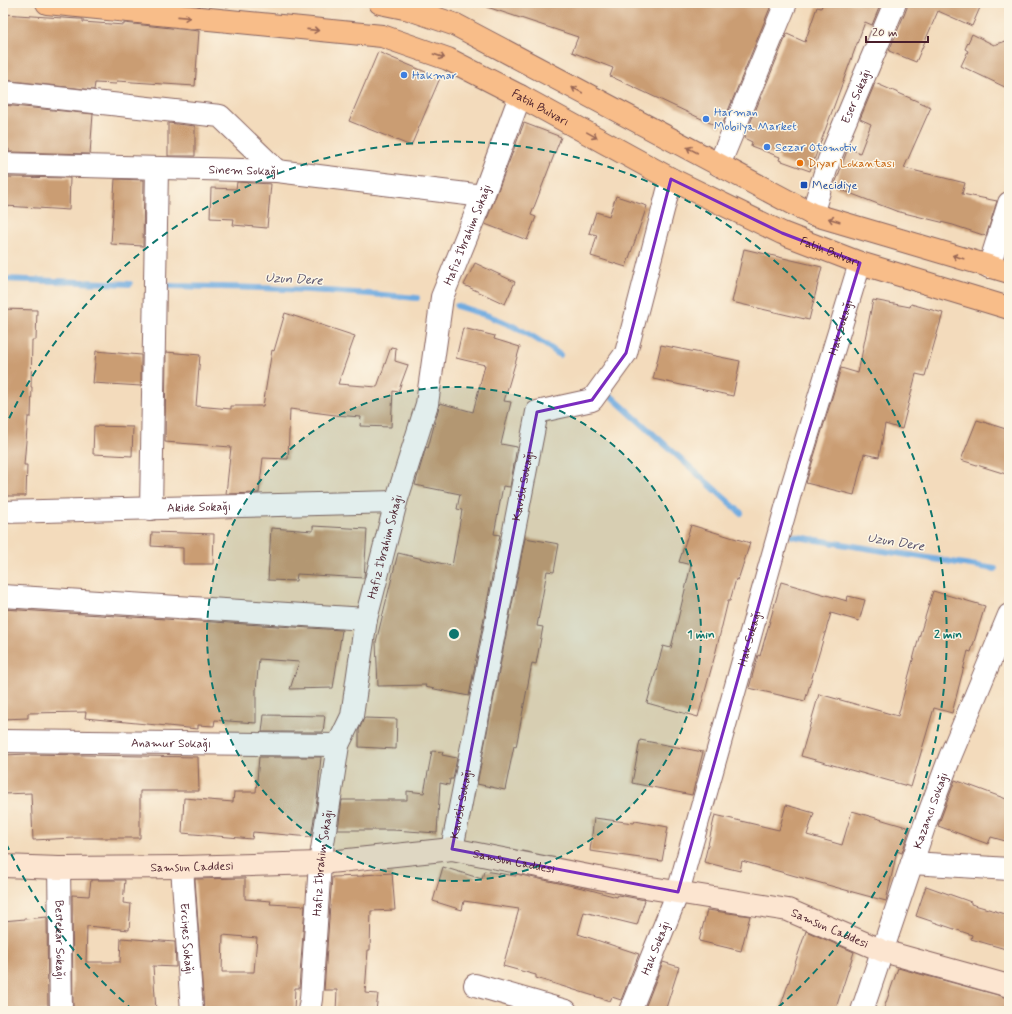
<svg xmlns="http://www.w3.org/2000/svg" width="1012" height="1014" font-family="Mynerve,sans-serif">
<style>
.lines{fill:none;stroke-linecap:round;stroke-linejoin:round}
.stream{stroke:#6fabe0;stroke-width:6}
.building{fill:#ca9d73;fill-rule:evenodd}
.street-casing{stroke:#85615e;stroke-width:24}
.secondary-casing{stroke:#85615e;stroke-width:24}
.primary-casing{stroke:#85615e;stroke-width:24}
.street{stroke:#fff;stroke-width:22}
.secondary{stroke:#fce5d0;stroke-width:22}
.primary{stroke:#f8bd89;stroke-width:22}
.oneway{stroke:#986655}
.marked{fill:none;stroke:#7b2cbf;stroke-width:3;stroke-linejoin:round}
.ring{fill:none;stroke:#0f766e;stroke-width:2;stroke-dasharray:7 5}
.shop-dot{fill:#3f7fe0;stroke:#fcf5e5;stroke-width:1.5}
.food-dot{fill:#e8710a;stroke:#fcf5e5;stroke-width:1.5}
.transit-dot{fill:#1a4fb4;stroke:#fcf5e5;stroke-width:1.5}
.labels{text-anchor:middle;stroke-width:3;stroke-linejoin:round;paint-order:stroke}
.shop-label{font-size:12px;fill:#366cbe;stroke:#fcf5e5;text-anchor:start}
.street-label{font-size:12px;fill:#4a1f2b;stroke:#fcf5e5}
.food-label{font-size:12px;fill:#c56008;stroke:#fcf5e5;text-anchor:start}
.transit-label{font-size:12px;fill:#164399;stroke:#fcf5e5;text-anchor:start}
.water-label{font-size:13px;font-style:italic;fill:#57506a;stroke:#fcf5e5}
.centre{fill:#0f766e;stroke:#fcf5e5;stroke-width:2}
.ring-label{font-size:12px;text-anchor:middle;font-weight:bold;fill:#0f766e;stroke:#fcf5e5;stroke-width:3;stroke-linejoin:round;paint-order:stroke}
</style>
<rect width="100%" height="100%" fill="#fcf5e5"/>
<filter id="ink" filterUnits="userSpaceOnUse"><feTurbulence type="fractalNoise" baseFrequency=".025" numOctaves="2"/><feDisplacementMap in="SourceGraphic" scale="8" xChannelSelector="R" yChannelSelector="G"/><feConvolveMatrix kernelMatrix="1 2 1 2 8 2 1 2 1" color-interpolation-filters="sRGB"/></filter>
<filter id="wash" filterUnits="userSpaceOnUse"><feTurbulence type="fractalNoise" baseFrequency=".012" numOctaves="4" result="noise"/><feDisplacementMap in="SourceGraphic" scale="16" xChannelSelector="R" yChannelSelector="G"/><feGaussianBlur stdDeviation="0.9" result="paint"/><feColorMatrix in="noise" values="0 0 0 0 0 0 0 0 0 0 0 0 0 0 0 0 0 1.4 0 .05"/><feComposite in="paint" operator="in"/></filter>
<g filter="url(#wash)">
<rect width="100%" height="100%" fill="#f3dbbc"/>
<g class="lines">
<!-- stream -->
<path class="stream" d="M3,279L130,284
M169,286C252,287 334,290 417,298
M457,306C499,318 525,329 560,355
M611,396L741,513
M792,536L995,569"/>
</g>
<g id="blocks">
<!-- building -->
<path class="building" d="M485,3H772L721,128L610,76L613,68L572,52L578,37L484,6Z
M823,3H881L872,25L865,22L810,171L779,160L780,157L751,146L752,142L744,138L787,34L805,42L817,7L821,8Z
M907,3H982L972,26L938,11L916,62L889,51L907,8Z
M3,14L78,19H83V22L124,25V23L199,31L195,86L117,81L116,84L95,83L94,90L3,80Z
M972,34L994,45L1009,40V89L961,66L968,51L965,49Z
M378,52L440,78L411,146L349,121Z
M875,83L931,107L904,168L965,183L962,194L997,201L986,236L953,225L896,211L834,187L848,148L860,153L871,124L860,119Z
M3,105L93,114L90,154L9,152V149H3Z
M168,123L195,126V156H168Z
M524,123L561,137L531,215L536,217L527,240L485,224Z
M7,177L70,178L69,210L5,206Z
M115,179L144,180L143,246L111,244Z
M237,182L271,184L267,228L233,225L234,219L210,218L211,188L236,189Z
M616,196L647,206L626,267L591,256L597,235L589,233L596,212L609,216Z
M744,249L822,267L809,320L732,302Z
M475,263L515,282L505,304L464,285Z
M873,300L910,307L911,304L943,313L925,376L916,374L902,429L885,424L879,457L864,454L854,495L806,483L841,368L858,373Z
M3,309L37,310L36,340H32L31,387H32L31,417H28L24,465H27L26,496H3Z
M285,313L355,336L338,384L377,387L391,347L396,348L395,361L408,365L398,392L393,391L391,427L360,426L361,417L335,415L290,409L288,459L263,458L259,493L226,494L231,447L165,442L166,352L200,355L196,406L231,409V406H263L272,350L274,351Z
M463,328L495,336L494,339L520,347L504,401L511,402L501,444L517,447L510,487L503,486L494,534L500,535L469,696L425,687L426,685L378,686L376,642L398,553L452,566L462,510L457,509L460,494L415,485L426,447L428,448L440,403L473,412L485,365L456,358Z
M661,345L740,361L733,396L653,379Z
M96,351L141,355V386L93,383Z
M977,420L1009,430V475L961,460Z
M94,426L133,427L132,456L93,454Z
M691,525L750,543L738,580L736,579L730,601H728L715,655L698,717L647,703L663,646L671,648L691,565L679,562Z
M313,526L367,529L364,578L297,574L296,581L268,580L271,528L313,531Z
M152,532L214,534L213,564H183V548L151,546Z
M525,538L559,544L554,572L547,571L537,626L543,627L536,664L532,663L516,747L514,746L505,790L477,784Z
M781,582L847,601L848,596L865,600L859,621L831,613L805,701L749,688L758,655L760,656Z
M933,591L985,606L971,652L968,651L952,713L934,708L911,787L801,756L819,694L898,716L918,641Z
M3,609L342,630L333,688L290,689L299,662L259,659L256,690V723L215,720L214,726L198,725V729L85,718L86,712L28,713V718L3,719Z
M264,715L325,716L323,732H262Z
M364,718L397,719L396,749L359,747V730Z
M640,740L703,752L692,795L632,783Z
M432,751L443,752L442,755L457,758L453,779H450L449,785L440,783L437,833L393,830H338L342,800H407V791L424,793Z
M29,754L198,757L199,791H140V838H74L33,840L31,793L3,794V755Z
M259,757H321L317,800L311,837L253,832L252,839L182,833L184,798L233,802L234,792H256Z
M955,780L1009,800V842L991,837L988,844L938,826Z
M786,805L814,813L807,835L842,845L852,811L910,828L902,853L897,851L886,901L849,891L742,861L740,871L704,862L715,815L779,830Z
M594,818L634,823L635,821L668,827L662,861L590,851Z
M443,867L482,879L484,871L516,876V874L587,889L617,897L618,895L645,900L637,925L584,912L578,934L639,954L621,1000L612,997L610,1001L536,978V975L503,966L519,909L464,901L462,910L433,901Z
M392,873L395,910L371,911L370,950H368L365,993L378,994L376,1011H336L337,990H324L332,877L363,876V875Z
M245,878V899L271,901L270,904L305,906L299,988H295L294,1011H204L195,879ZM223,935L257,938L254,972H222Z
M91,880H125L123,903L131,904L129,930L87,926L86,962H120L121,938L175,942L176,967L153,966L156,1011H73L72,895L89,896Z
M926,886L971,902V904L1009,915V950L971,939L972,935L916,916Z
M707,910L750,916L741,951L699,941Z
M47,917L48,1011H3V921Z
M806,931L854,952L835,1011H779Z
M663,962L679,967L665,1011H654L645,1008Z
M898,968L1009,998V1011H883Z"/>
</g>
</g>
<g filter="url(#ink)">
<use href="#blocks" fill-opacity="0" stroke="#85615e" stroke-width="1"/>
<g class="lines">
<defs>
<g id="street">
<path d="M3,92L220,116L277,171"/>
<path id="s1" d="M3,164L277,171L483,196"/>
<path d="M719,165L786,3"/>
<path id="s2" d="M812,214L829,160L895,3"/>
<path d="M989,267L1009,203"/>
<path d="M151,509L157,168"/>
<path id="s3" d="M3,512L396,502"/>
<path d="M3,596L366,619"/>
<path id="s4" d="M3,741L338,745"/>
<path id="s5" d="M452,849L537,412L592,400L626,353L671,179"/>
<path d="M912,863L1009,869"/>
<path id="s6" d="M182,867L192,1011"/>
<path id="s7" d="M59,868L61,1011"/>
<path d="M475,985L566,1011"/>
<path id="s8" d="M309,1011L311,999L320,863L338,745L352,716L366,619L396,502L427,404L442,297L483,196L520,96"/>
<path id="s9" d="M630,1011L678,892L793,483L860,263"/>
<path id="s10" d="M862,1011L925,824L950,757L1009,615"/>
</g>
<g id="secondary">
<path id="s11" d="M3,866L59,868L182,867L320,863L452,849L639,886L788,910L883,951L1009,986"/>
</g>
<g id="primary">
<path id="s12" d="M47,3L382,36L448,59L520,96L671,179L782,233L860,263L1009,308"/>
<path d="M380,3L409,9L456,25L812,214L1009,272"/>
</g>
</defs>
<!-- street casing -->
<use href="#street" class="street-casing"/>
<!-- secondary casing -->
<use href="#secondary" class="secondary-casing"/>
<!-- primary casing -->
<use href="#primary" class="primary-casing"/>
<!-- street -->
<use href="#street" class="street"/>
<!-- secondary -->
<use href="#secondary" class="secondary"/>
<!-- primary -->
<use href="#primary" class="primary"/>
</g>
<!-- one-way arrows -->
<defs><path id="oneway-shaft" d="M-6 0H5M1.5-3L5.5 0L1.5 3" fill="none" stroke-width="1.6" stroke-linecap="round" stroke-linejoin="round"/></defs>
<g class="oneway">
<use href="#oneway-shaft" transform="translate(184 17) rotate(6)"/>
<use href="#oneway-shaft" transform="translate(313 30) rotate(6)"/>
<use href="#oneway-shaft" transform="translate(439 56) rotate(19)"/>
<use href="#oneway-shaft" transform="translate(577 90) rotate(-152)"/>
<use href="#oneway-shaft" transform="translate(592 135) rotate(29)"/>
<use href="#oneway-shaft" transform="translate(692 150) rotate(-152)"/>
<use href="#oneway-shaft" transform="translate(834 220) rotate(-163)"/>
<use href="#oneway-shaft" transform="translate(958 257) rotate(-163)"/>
</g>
</g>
<!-- marked area -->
<path class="marked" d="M671,179L782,233L860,263L793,483L678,892L452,849L537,412L592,400L626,353Z"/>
<!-- distance rings -->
<circle cx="454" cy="634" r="247" fill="#0f766e" fill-opacity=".12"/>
<g class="ring">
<circle cx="454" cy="634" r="247"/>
<path d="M133 1010A494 494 0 0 1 4 839M4 429A494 494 0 1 1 775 1010"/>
</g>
<!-- markers -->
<g class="shop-dot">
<circle cx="404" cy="75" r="4"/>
<circle cx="706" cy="119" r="4"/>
<circle cx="767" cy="147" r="4"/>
</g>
<circle class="food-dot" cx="800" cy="163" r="4"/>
<rect class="transit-dot" x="800" y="181" width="8" height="8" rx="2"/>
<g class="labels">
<!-- shop labels -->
<g class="shop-label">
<text x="412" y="79">Hakmar</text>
<text x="714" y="116">Harman<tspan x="714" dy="14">Mobilya Market</tspan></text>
<text x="775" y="151">Sezar Otomotiv</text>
</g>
<!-- street labels -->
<g class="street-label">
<text dy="4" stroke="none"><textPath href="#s2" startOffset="126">Eser Sokağı</textPath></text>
<text dy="4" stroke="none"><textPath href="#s12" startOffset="511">Fatih Bulvarı</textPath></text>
<text dy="4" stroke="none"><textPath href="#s1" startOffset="241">Sinem Sokağı</textPath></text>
<text dy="4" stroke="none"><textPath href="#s8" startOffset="797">Hafız İbrahim Sokağı</textPath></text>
<text dy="4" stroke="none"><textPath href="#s12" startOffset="835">Fatih Bulvarı</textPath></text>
<text dy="4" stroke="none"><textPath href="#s9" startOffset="716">Hak Sokağı</textPath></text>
<text dy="4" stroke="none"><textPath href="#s5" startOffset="370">Kavisli Sokağı</textPath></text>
<text dy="4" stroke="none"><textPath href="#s3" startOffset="196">Akide Sokağı</textPath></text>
<text dy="4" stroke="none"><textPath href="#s8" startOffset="473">Hafız İbrahim Sokağı</textPath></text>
<text dy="4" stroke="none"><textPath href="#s9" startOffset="392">Hak Sokağı</textPath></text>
<text dy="4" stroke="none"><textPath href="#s4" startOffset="168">Anamur Sokağı</textPath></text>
<text dy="4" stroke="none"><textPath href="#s5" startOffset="46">Kavisli Sokağı</textPath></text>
<text dy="4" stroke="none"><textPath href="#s10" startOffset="212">Kazancı Sokağı</textPath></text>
<text dy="4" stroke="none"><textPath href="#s11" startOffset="513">Samsun Caddesi</textPath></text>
<text dy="4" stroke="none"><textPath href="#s8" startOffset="149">Hafız İbrahim Sokağı</textPath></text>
<text dy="4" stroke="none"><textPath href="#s11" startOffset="189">Samsun Caddesi</textPath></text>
<text dy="4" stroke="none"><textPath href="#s11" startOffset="837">Samsun Caddesi</textPath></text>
<text dy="4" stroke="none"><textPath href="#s6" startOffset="72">Erciyes Sokağı</textPath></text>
<text dy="4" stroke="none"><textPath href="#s7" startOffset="72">Bestekar Sokağı</textPath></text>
<text dy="4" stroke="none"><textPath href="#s9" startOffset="68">Hak Sokağı</textPath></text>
</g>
<!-- food labels -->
<g class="food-label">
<text x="808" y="167">Diyar Lokantası</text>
</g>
<!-- transit labels -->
<g class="transit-label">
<text x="812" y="189">Mecidiye</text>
</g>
<!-- water labels -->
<g class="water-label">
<text transform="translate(294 278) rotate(3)" y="5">Uzun Dere</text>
<text transform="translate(896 541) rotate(9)" y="5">Uzun Dere</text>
</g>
</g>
<circle cx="454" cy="634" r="6" class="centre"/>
<g class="ring-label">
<text x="701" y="638">1 min</text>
<text x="948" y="638">2 min</text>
</g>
<!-- margin -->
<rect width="1012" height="1014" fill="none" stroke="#fcf5e5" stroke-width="16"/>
<!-- scale -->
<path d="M866 36v6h62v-6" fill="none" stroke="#4a1f2b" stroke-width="2"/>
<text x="872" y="36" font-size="12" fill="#4a1f2b" stroke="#fcf5e5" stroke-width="3" paint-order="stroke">20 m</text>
</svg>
